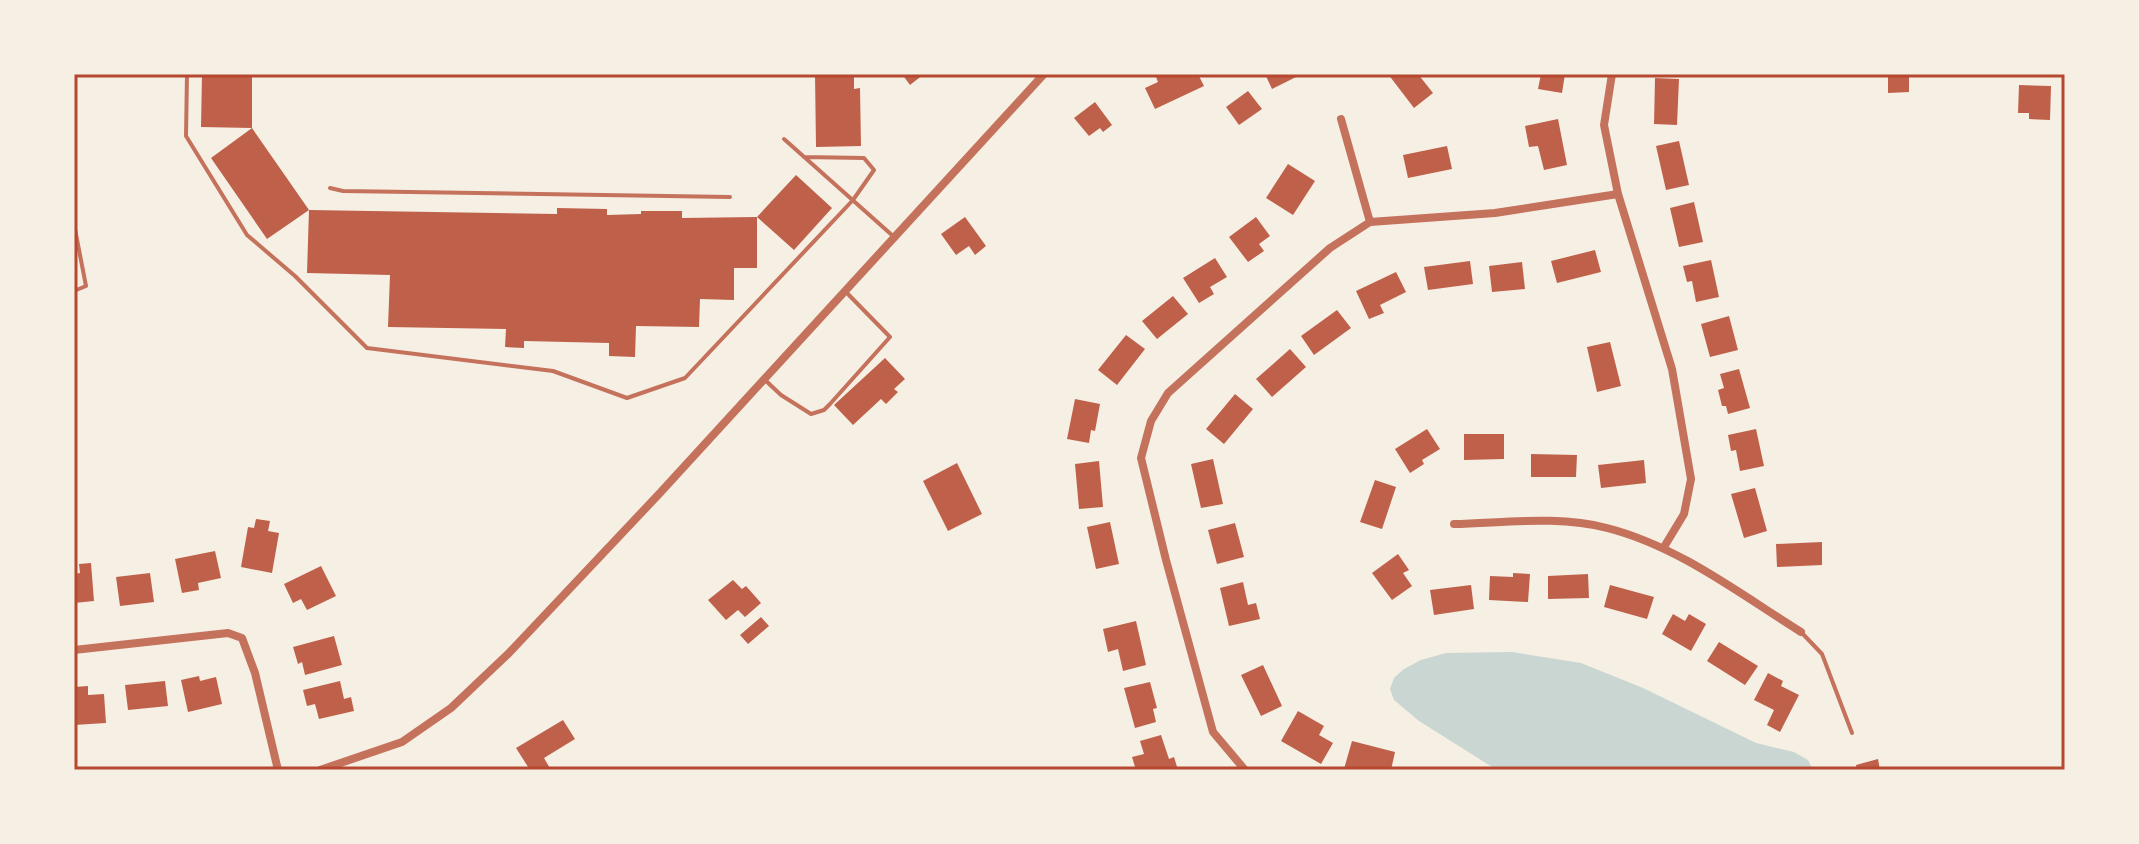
<svg xmlns="http://www.w3.org/2000/svg" width="2139" height="844" font-family="'Space Grotesk',sans-serif">
<style>
.water{fill:#c9d6d2}
.building{fill:#bf614a}
.lines{fill:none;stroke-linecap:round;stroke-linejoin:round}
.service{stroke:#c5725c;stroke-width:4}
.minor{stroke:#c5725c;stroke-width:8}
.neatline{fill:none;stroke:#b5482f;stroke-width:3}
</style>
<rect width="100%" height="100%" fill="#f6efe4"/>
<!-- water -->
<path class="water" d="M1512,652L1581,663L1643,688L1756,743L1794,752L1808,760L1813,770H1497L1419,721L1394,700L1390,689L1394,678L1404,669L1421,660L1446,653Z"/>
<!-- building -->
<path class="building" d="M202,74H252V128L309,210L267,239L211,158L252,128L201,127Z
M815,74H854V89L860,88L861,146L816,147Z
M902,74H924L910,85Z
M1163,74H1198L1204,86L1155,109L1145,88L1158,82L1156,77Z
M1265,74H1302L1272,89Z
M1388,74H1418L1433,93L1414,108Z
M1541,74H1565L1562,93L1538,89Z
M1888,74H1909V92L1888,93Z
M1655,78L1679,79L1677,125L1654,124Z
M2019,85L2051,86L2050,120L2029,119V113H2018Z
M1248,91L1262,109L1239,125L1226,107Z
M1095,102L1112,125L1103,132L1100,128L1089,136L1074,118Z
M1558,119L1567,165L1544,170L1538,146L1529,147L1525,126Z
M1679,141L1689,185L1666,190L1656,146Z
M1447,146L1452,169L1408,178L1403,155Z
M1288,164L1315,181L1293,215L1266,198Z
M796,175L832,208L794,250L757,217Z
M1694,202L1703,242L1679,247L1670,208Z
M557,208L607,209V215L641,214V211H682V218L757,217V268H734V300L700,299L699,327L636,326L635,357L609,356V343L524,341V348L505,347L506,329L388,327L390,275L307,273L309,210L557,214Z
M965,217L986,246L975,255L969,246L956,255L941,234Z
M1256,217L1270,236L1259,244L1264,251L1248,262L1229,237Z
M1595,250L1601,272L1557,283L1551,261Z
M1215,258L1227,277L1210,287L1214,294L1199,303L1183,278Z
M1711,260L1719,297L1696,302L1692,281L1687,282L1683,266Z
M1470,261L1473,284L1428,290L1424,267Z
M1522,262L1525,289L1492,292L1489,266Z
M1396,272L1406,292L1380,305L1384,313L1369,319L1356,291Z
M1173,296L1188,314L1157,339L1142,321Z
M1337,310L1351,328L1314,355L1301,336Z
M1729,316L1738,350L1710,357L1701,324Z
M1126,335L1145,349L1117,385L1098,370Z
M1610,342L1621,386L1597,392L1587,347Z
M1290,349L1306,367L1272,397L1256,379Z
M885,358L905,379L894,389L898,392L886,404L881,399L853,425L834,405Z
M1739,369L1750,408L1728,414L1726,406H1722L1718,390L1724,388L1720,374Z
M1235,394L1253,409L1224,444L1206,429Z
M1075,399L1100,404L1095,431L1091,430L1089,443L1067,439Z
M1427,429L1440,449L1422,460L1424,464L1410,473L1395,449Z
M1756,429L1764,466L1740,471L1736,450L1731,451L1728,435Z
M1464,434H1504V459L1464,460Z
M1531,454L1577,455L1576,477H1531Z
M1213,459L1223,504L1201,508L1191,464Z
M1644,460L1646,483L1601,488L1598,465Z
M1099,461L1103,507L1079,509L1075,464Z
M957,463L982,514L948,531L923,481Z
M1375,480L1396,487L1382,529L1360,522Z
M1755,488L1767,531L1744,538L1731,494Z
M256,519L270,521L268,531L279,533L272,573L241,567L248,527L254,528Z
M1110,522L1119,564L1096,569L1087,527Z
M1235,523L1244,557L1217,564L1208,530Z
M1822,542V565L1777,567L1776,544Z
M215,551L221,578L198,583L199,590L182,593L175,559Z
M1398,554L1409,570L1403,573L1412,586L1392,600L1372,573Z
M91,563L94,601L74,603V574L80,573L79,564Z
M321,566L336,596L307,610L301,599L293,603L284,584Z
M150,573L154,602L120,606L116,577Z
M1513,573L1530,574L1528,602L1489,600L1490,576L1513,577Z
M1588,574L1589,598L1548,599V576Z
M733,580L742,589L746,586L761,603L745,617L738,610L726,620L708,600Z
M1243,582L1248,605L1256,603L1260,619L1229,626L1220,588Z
M1471,585L1474,609L1434,615L1430,590Z
M1610,585L1654,597L1647,619L1604,607Z
M1673,614L1685,621L1689,614L1706,624L1691,651L1662,634Z
M761,617L769,626L748,644L740,635Z
M1136,621L1146,665L1123,671L1118,649L1108,652L1103,629Z
M334,636L342,665L305,675L302,662L298,664L293,647Z
M1719,642L1758,666L1745,685L1707,661Z
M1263,665L1282,706L1261,716L1241,675Z
M1768,673L1783,681L1781,686L1799,695L1780,732L1767,725L1774,710L1754,700Z
M199,676L200,681L216,677L222,704L188,712L181,680Z
M165,681L168,706L128,710L125,685Z
M340,681L344,699L351,697L354,711L319,719L315,704L307,706L303,690Z
M1150,682L1157,708L1153,709L1156,722L1135,728L1124,688Z
M88,686V695L104,694L106,723L74,725V687Z
M1298,711L1324,726L1319,735L1333,743L1321,764L1281,741Z
M563,720L575,739L544,758L551,770H530L516,748Z
M1161,735L1169,759L1174,757L1178,770H1136L1132,757L1144,754L1140,741Z
M1352,741L1395,752L1391,770L1344,769Z
M1878,759L1880,770H1857L1856,765Z"/>
<g class="lines">
<!-- service -->
<path class="service" d="M187,74L186,136L247,235L295,276L367,348L553,371L627,398L685,378L853,200L874,170L864,158L804,157
M784,139L893,236
M330,188L343,191L730,197
M74,224L86,286L74,291
M765,380L781,395L811,414L824,410L830,404L890,337L846,292
M1801,632L1822,654L1852,733"/>
<!-- minor -->
<path class="minor" d="M1612,74L1604,125L1618,194L1672,369L1691,479L1684,514L1664,547
M1341,119L1370,222
M1454,524C1504,523 1559,515 1607,528C1678,546 1740,594 1801,632
M74,650L228,633L242,638L255,673L278,770
M320,770L402,742L451,708L508,654L659,494L1044,74
M1245,770L1213,732L1166,560L1141,458L1151,421L1168,393L1330,248L1370,222L1495,213L1618,194"/>
</g>
<!-- border -->
<rect width="2139" height="844" fill="none" stroke="#f6efe4" stroke-width="152"/>
<rect x="76" y="76" width="1987" height="692" class="neatline"/>
</svg>
